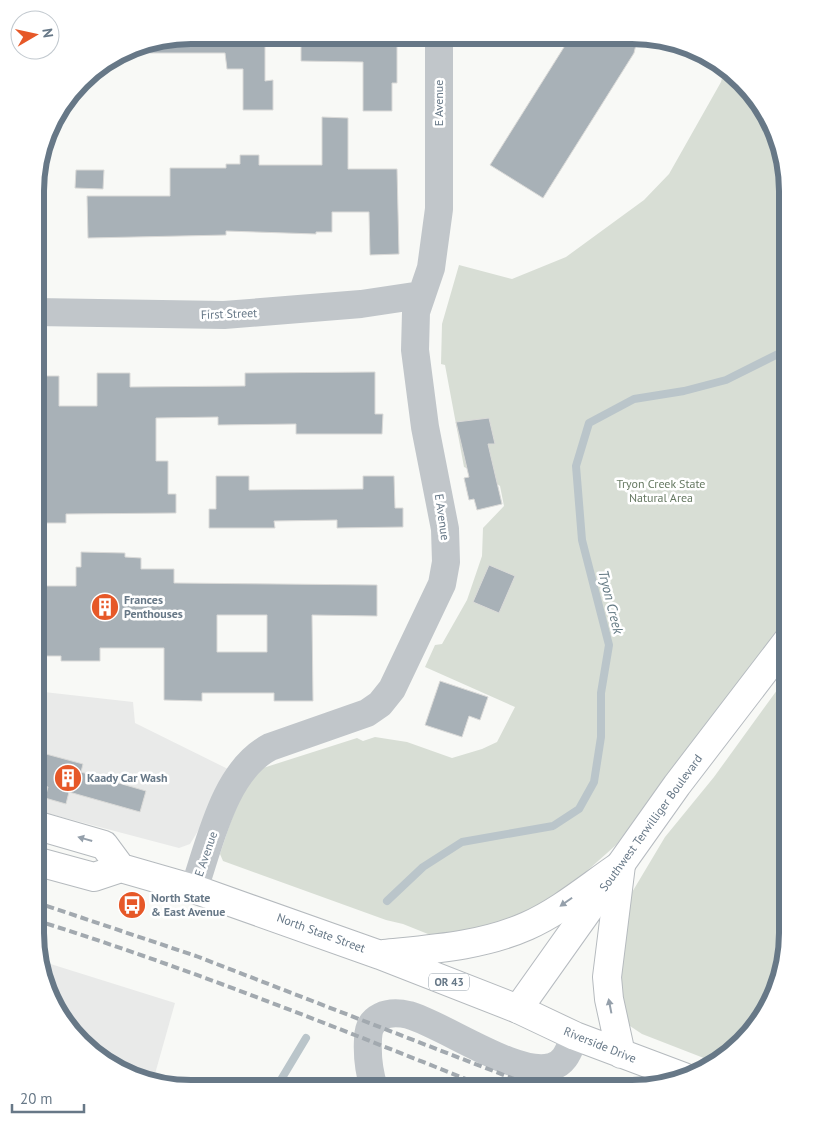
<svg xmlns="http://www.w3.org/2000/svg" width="823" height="1124" font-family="'PT Sans',sans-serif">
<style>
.built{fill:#e9eae9}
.green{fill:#d8ded5}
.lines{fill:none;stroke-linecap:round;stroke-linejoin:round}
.stream{stroke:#bac5ca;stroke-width:8}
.building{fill:#a8b1b7;stroke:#dadad8;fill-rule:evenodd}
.secondary-casing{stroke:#b6bbc0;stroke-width:30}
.primary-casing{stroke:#b5babe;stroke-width:30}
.minor{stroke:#c1c6ca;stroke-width:28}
.secondary{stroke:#fff;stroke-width:28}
.primary{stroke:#fff;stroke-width:28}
.rail{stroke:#a2a9af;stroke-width:4;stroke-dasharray:8 4;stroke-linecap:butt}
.oneway{fill:#95a0ab}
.labels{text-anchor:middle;stroke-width:5;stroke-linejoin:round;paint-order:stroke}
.shield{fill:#fff;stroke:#95a0ab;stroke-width:1}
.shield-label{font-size:11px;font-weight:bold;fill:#677887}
.street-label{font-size:12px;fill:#677887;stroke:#fff}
.park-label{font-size:12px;fill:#667962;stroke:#fff}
.poi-label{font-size:12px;font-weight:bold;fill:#677887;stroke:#fff;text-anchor:start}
.water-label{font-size:14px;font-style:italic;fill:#637983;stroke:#fff}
.rim{fill:none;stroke:#677887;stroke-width:6}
</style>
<rect width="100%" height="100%" fill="#f8f9f6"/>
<!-- built -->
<path class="built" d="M35,691L133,702L135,723L234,772L190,844L179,848L35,810Z
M41,961L175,1003L153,1081L104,1063L51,1002Z"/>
<!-- green -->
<path class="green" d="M725,66L772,122L788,191V622L616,845L560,895L504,925L433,936L403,924L386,920L223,861L220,854C230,825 239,789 263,768L357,738L363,741L375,737L407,742L452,758L482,749L497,742L515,707L425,667L435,645L442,644L467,600L482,556L483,528L504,506L500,486L487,477L464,467L445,365L441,364L442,324L459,265L512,279L566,257L644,200L669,174L721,82Z
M788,675V944L762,1020L714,1062L642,1034L627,1024L615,995L631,894L665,837L714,777Z"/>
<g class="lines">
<!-- stream -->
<path class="stream" d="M387,901L423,867L462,842L553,826L579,809L594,782L601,737V693L609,645L582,540L576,466L589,423L634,399L684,391L726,380L788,349
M276,1088L306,1038"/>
</g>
<!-- building -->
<path class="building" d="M191,35H265V81L273,80V110H243V69H227L225,53H147L146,42Z
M301,35L397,36V83H392V111H363V62L301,61Z
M571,36H638L634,53L543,198L490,165Z
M322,117L348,118V169H397L399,254L370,255L369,212H332V232H316V234L226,231V235L88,238L87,196H170V168H226V164H240V155H259V165H322Z
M76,170H104L103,189L75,188Z
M375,372V414H383L382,434H296V424L218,425V417L156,418V461H168V494H176V513L66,514V523H36V376H59V406H97V373H130V387L245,386V373Z
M489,418L495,444H488L502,504L477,510L474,499L469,500L464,478L469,477L456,422Z
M216,476H249V490L363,489V476H394L395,508H403V527L337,528V520L274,521L275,528H209V509H216Z
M81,552L125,553V557L141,558V569H174V583L377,585V616L312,615L313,701H274V693H202V701L164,700V648H100V661H61V656H36V586H76V567H81ZM217,615H267V652H217Z
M489,565L515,576L499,613L473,602Z
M440,681L488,697L480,720L469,716L462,737L425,725Z
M46,754L83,764L81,772L146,791L140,812L69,792L66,804L45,798L48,787L35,783V762L43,765Z"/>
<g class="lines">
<defs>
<path id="secondary" d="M518,1009L677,785L788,640"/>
<path id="primary" d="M35,825L104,845L121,868
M35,861L94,877L121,868L194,889L380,955L518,1009L575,1036L684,1077
M621,865L607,977L609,999L621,1054
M384,954C433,949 482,946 527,926C561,911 591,885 621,865"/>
</defs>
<!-- secondary casing -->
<use href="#secondary" class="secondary-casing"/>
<!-- primary casing -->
<use href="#primary" class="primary-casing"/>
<!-- minor -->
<path class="minor" d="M36,312L224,315L361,304L421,295
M194,889C210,843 224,771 270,747L367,713L380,704L392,689L442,584L446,562L445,529L425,427L415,350L416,312L431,268L439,209V36
M374,1088C369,1072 367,1056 368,1039C368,1016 388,1010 409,1015C444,1025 517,1077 551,1067C566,1063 569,1049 575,1036"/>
<!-- secondary -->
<use href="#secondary" class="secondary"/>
<!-- primary -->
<use href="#primary" class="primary"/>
<!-- rail -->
<path class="rail" d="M35,902L196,956L540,1089
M35,920C189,968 340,1029 491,1089"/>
</g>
<!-- one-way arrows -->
<defs><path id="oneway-solid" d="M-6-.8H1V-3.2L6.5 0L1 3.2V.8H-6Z" transform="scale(1.25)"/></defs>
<g class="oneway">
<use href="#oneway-solid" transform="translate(85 839) rotate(-164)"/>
<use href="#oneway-solid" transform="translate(566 902) rotate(145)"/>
<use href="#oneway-solid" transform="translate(610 1006) rotate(-101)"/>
</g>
<!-- icons -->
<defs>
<symbol id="building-disc" viewBox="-11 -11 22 22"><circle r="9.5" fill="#e65828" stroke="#fff"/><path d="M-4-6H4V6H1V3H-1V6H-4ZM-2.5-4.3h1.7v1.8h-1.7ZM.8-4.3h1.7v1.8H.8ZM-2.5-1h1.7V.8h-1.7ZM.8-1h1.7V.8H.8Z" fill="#fff"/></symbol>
<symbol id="bus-disc" viewBox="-11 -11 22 22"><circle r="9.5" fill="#e65828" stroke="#fff"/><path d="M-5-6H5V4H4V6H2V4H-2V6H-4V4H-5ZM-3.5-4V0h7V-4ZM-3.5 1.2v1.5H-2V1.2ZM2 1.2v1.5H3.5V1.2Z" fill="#fff"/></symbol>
</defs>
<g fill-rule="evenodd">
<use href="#building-disc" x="89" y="591" width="32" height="32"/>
<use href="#building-disc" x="52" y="762" width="32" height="32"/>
<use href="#bus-disc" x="116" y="889" width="32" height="32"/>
</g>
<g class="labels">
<!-- shield labels -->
<rect class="shield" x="429" y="973.5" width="40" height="17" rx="4"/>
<g class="shield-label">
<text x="449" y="986">OR 43</text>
</g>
<!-- street labels -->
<g class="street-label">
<text transform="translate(439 103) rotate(-90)" y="4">E Avenue</text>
<text transform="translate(229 314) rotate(-2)" y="4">First Street</text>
<text transform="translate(442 517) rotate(82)" y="4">E Avenue</text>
<text transform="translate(651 823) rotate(-54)" y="4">Southwest Terwilliger Boulevard</text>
<text transform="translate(206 854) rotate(-71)" y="4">E Avenue</text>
<text transform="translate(321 933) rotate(20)" y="4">North State Street</text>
<text transform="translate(600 1045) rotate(22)" y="4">Riverside Drive</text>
</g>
<!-- park labels -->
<g class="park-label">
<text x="661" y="488">Tryon Creek State<tspan x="661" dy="14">Natural Area</tspan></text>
</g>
<!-- poi labels -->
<g class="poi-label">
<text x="124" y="604">Frances<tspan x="124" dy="14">Penthouses</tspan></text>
<text x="87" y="782">Kaady Car Wash</text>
<text x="151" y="902">North State<tspan x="151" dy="14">&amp; East Avenue</tspan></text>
</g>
<!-- water labels -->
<g class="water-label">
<text transform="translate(611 602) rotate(76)" y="5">Tryon Creek</text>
</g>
</g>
<!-- crop -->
<path d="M0 0H823V1124H0ZM191 44H632A147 147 0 0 1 779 191V933A147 147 0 0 1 632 1080H191A147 147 0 0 1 44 933V191A147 147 0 0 1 191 44Z" fill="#fff" fill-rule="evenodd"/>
<path class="rim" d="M191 44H632A147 147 0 0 1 779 191V933A147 147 0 0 1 632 1080H191A147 147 0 0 1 44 933V191A147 147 0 0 1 191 44Z"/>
<!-- north arrow -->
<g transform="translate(35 35) rotate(81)"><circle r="24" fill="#ffffff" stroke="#c2c9cf"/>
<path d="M0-4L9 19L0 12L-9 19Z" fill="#e65828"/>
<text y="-8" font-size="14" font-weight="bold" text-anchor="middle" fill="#677887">N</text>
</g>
<!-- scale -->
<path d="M12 1104v8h72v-8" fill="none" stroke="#677887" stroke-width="2.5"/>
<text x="20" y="1104" font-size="15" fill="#677887" stroke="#ffffff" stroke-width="4" paint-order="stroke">20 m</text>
</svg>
